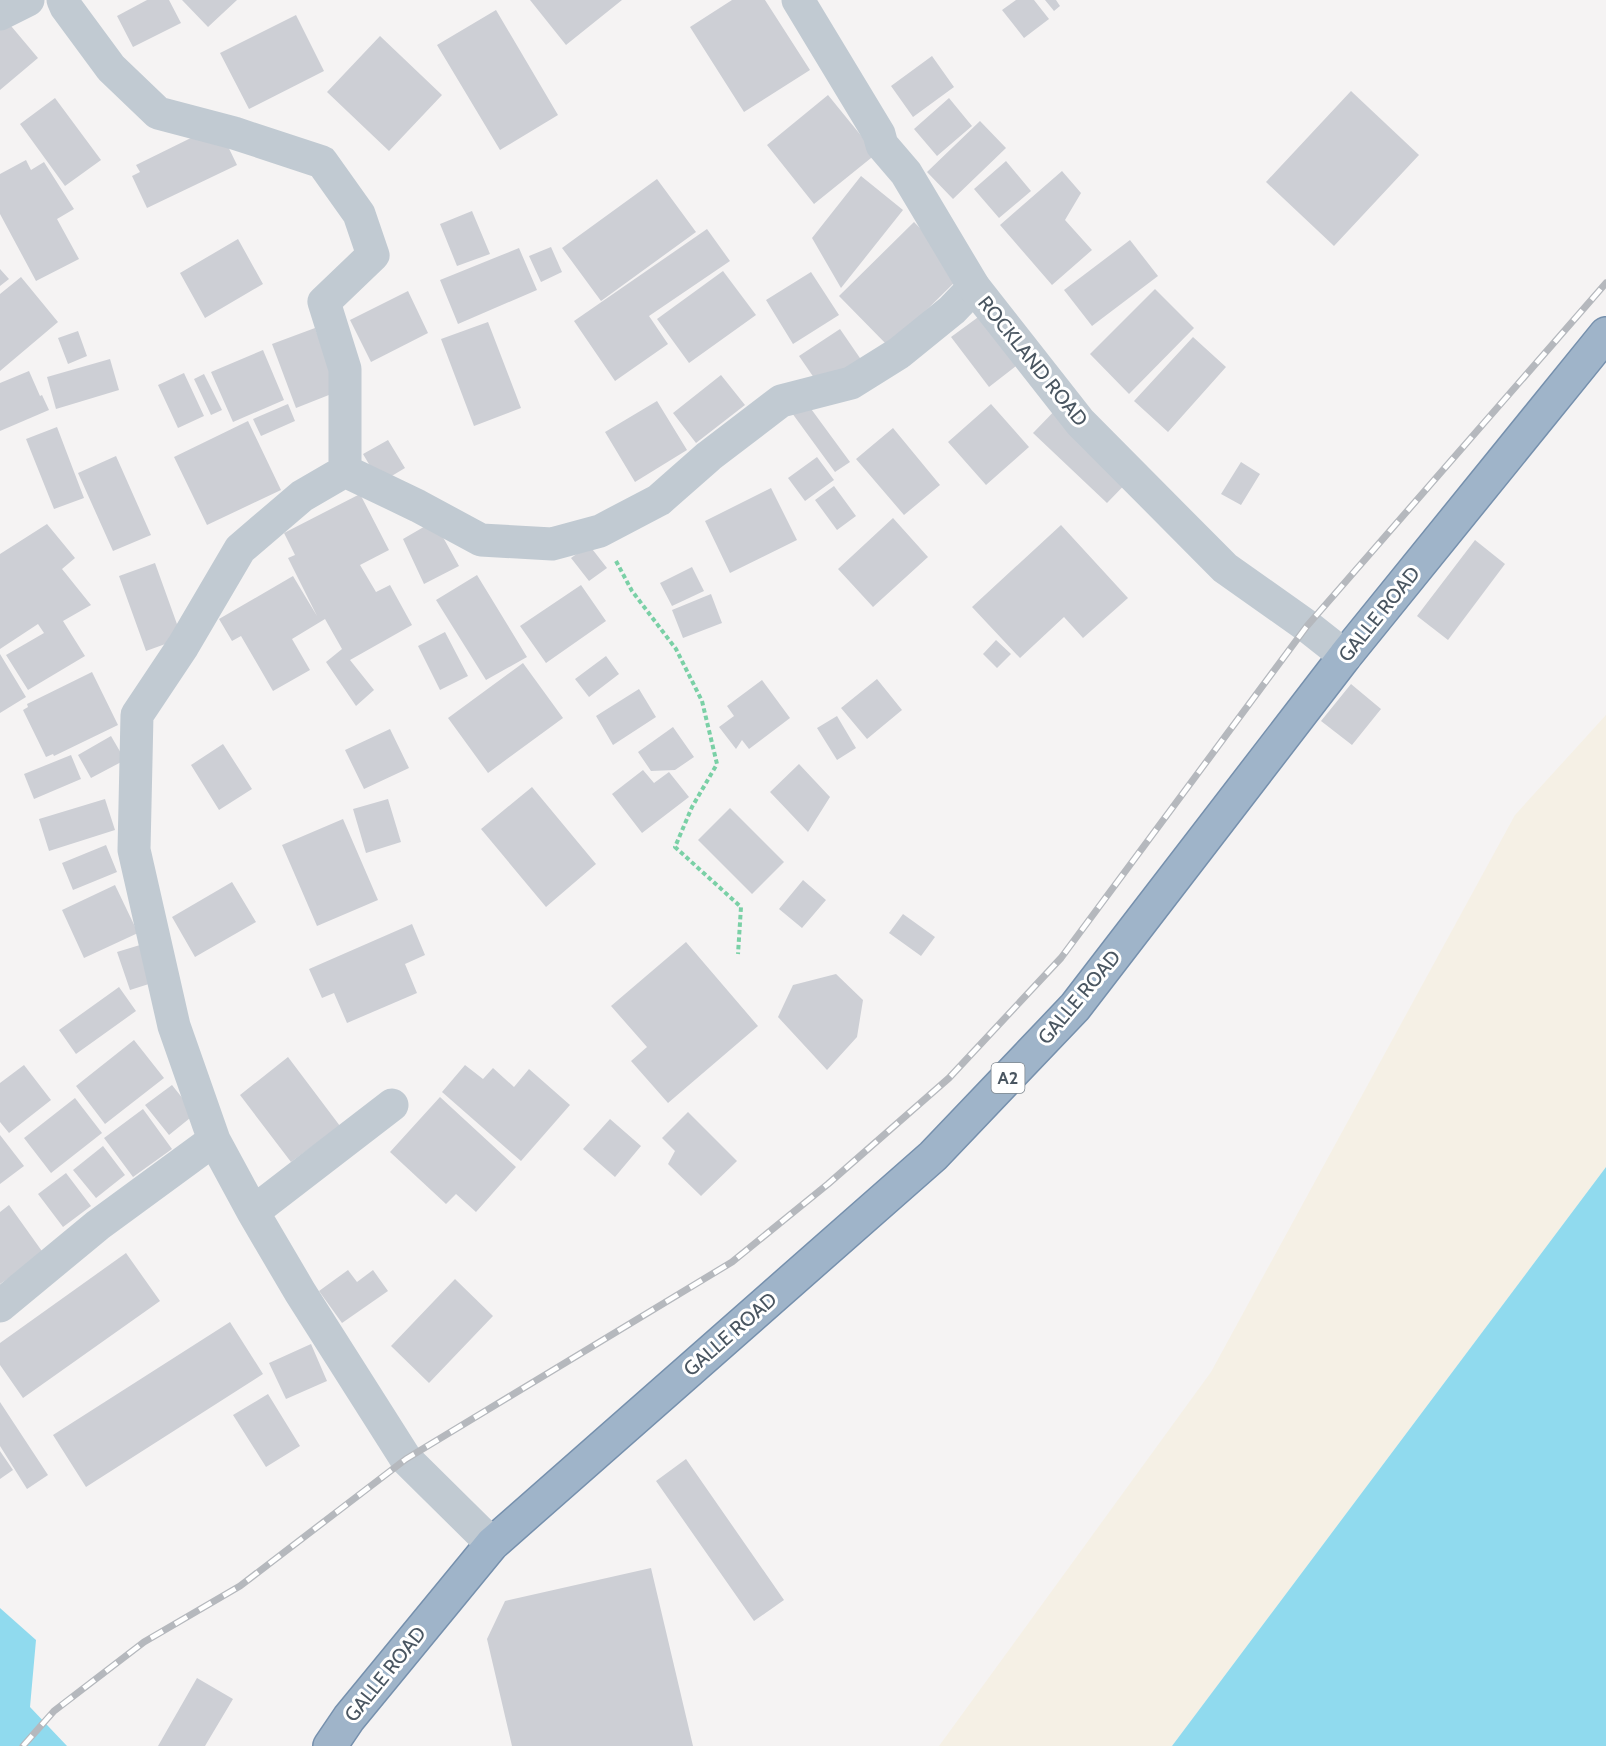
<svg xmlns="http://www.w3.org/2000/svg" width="1606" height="1746" font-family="Cabin,sans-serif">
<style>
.sand{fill:#f5f0e5}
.water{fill:#90daee}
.building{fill:#cdcfd5}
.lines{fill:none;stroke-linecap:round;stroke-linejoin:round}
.trunk-casing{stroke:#7690ad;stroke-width:36}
.path{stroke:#7ad0a6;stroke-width:4;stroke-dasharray:4.5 3;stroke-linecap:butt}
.minor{stroke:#c1cad2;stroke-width:33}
.tertiary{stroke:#c1cad2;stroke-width:33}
.trunk{stroke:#9fb4c9;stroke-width:33}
.rail-casing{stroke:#b5b8bd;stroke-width:7}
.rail{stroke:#fff;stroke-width:4.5;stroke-dasharray:14;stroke-linecap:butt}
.labels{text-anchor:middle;stroke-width:6;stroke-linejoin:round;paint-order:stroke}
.shield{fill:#fff;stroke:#808990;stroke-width:1.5}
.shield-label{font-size:18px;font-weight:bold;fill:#4a5661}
.street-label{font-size:20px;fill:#4a5661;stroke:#fff}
</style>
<rect width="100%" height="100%" fill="#f5f3f3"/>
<!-- sand -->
<path class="sand" d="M1606,715V1167L1172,1746H939L1211,1372L1515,815Z"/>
<!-- water -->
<path class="water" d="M1606,1167V1746H1172Z
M0,1608L36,1640L30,1707L67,1746H0Z"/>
<!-- building -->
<path class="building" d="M147,0H169L181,23L133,47L117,16Z
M182,0H237L208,27Z
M530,0H622L566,45Z
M732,0H765L810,70L744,112L690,27Z
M1016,0H1034L1049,19L1024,38L1002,10Z
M1045,0H1056L1060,6L1054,11Z
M496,10L558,115L500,150L437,45Z
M296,15L324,71L249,109L220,53Z
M6,20L38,58L0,90V25Z
M380,36L442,95L389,151L327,92Z
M932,56L954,87L913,117L891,86Z
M1351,91L1419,155L1334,246L1266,182Z
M828,95L876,154L814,204L767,145Z
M55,98L101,160L65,186L20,124Z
M949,98L972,126L937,156L914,129Z
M980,121L1006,148L953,199L927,172Z
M201,133L222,134L237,165L147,208L132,176L140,172L136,165Z
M26,160L31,170L44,162L74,209L57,219L79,259L36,281L0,214V174Z
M1006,161L1031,191L999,218L974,189Z
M1062,171L1081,193L1065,220L1092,250L1052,285L1000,225Z
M861,176L903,210L841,288L812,238Z
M657,179L696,232L601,301L562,248Z
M472,211L490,254L457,266L440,224Z
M914,222L964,273L889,347L839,296Z
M707,229L730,261L649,316L668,344L615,381L574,321Z
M238,239L263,284L205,318L180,273Z
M1130,240L1158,276L1092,326L1064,290Z
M551,247L562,272L541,282L529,256Z
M519,248L537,290L458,324L440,280Z
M0,269L9,279L0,286Z
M723,271L756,315L689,363L657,319Z
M811,272L839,315L793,344L766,300Z
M21,277L58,322L0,371V294Z
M1155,289L1194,328L1129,394L1090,354Z
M408,291L428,333L371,362L350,320Z
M992,307L1029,356L989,387L951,337Z
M488,322L521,408L474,426L441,339Z
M315,328L339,391L296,408L272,344Z
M840,329L862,361L821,388L799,356Z
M78,331L87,356L68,364L58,338Z
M1193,337L1226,367L1168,432L1134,401Z
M263,350L284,400L233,422L211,372Z
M110,359L119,390L56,409L47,377Z
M29,371L40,396L42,395L49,410L0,431V383Z
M184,373L204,416L178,428L158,385Z
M204,374L222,410L211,415L194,379Z
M721,375L745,405L696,443L673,413Z
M1065,400L1139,470L1107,503L1033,433Z
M657,401L687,450L635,482L605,432Z
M806,402L850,462L835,472L792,413Z
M288,404L295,421L261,436L253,419Z
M991,404L1029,447L986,485L948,442Z
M248,421L281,490L207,525L174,457Z
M57,427L84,498L54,509L26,439Z
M893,428L940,485L904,515L856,459Z
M388,440L405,468L380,483L363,454Z
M116,456L151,535L113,551L78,473Z
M817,457L834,480L805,501L788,478Z
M1241,462L1260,474L1241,505L1221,494Z
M834,486L856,516L837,530L815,500Z
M771,488L797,540L730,573L705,521Z
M360,494L389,550L360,565L376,592L390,585L412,625L350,660L374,690L356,706L326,662L342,649L325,619L292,639L310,670L273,691L241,636L232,641L219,619L293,576L317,616L288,558L295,555L284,533Z
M893,518L928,557L873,607L838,569Z
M434,521L459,566L424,584L403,539Z
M47,524L75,558L62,569L91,605L63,621L85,656L28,690L6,655L44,633L38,624L0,649V554Z
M1061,525L1128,598L1083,638L1064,617L1020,658L972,607Z
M1475,540L1505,564L1448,640L1417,616Z
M589,545L607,568L589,581L571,558Z
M155,563L182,638L146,651L119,576Z
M692,567L704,591L672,606L660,583Z
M477,575L527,657L486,680L436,600Z
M581,585L606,621L546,663L520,626Z
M711,594L722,623L683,638L672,610Z
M445,632L468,676L440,690L418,646Z
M996,640L1011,654L997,668L983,654Z
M0,654L26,697L0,713Z
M606,656L619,674L589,697L575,679Z
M523,663L563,718L488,773L448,718Z
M92,672L118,725L54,756L53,754L46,757L23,710L28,707L27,704Z
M877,679L902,710L867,739L841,708Z
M762,680L790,718L749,749L742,740L736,749L719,727L734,716L727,706Z
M1351,684L1381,709L1352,745L1321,721Z
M639,689L656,717L613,745L596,716Z
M837,716L856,748L837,760L817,728Z
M673,727L694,757L675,770L651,771L638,752Z
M390,729L409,768L364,789L345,750Z
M111,736L125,760L91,778L78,755Z
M223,744L252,789L219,810L191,765Z
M71,755L81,779L34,799L24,774Z
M799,764L830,797L808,832L770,792Z
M643,770L654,783L669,772L689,797L642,833L612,794Z
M532,787L596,864L546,907L481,829Z
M105,799L115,830L49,851L39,819Z
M388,799L401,842L366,853L353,809Z
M730,808L784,862L752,894L698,840Z
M343,819L378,900L317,926L282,845Z
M106,845L117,872L73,890L62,863Z
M803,880L826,900L802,928L779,909Z
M232,882L256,922L195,957L172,917Z
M115,885L138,933L84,958L62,910Z
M903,914L935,937L921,956L889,933Z
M412,924L425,955L405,964L417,993L347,1023L334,993L322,998L309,969Z
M686,942L758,1026L668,1103L631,1061L647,1047L611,1006Z
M140,945L152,983L130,990L117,952Z
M836,974L863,1000L857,1037L827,1070L778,1017L793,985Z
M119,987L136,1011L76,1054L59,1030Z
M134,1040L164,1078L105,1124L76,1086Z
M288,1057L340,1126L291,1162L240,1095Z
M24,1065L51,1100L9,1133L0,1122V1083Z
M465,1065L483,1079L493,1068L514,1087L529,1069L570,1105L521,1161L442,1092Z
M172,1085L195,1114L169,1135L145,1105Z
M440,1097L516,1167L476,1212L456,1194L446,1204L390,1152Z
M75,1098L102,1133L51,1173L24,1138Z
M143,1109L172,1149L133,1177L104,1138Z
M688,1112L737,1161L701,1196L668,1164L675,1151L662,1138Z
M610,1119L641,1146L615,1177L583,1149Z
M0,1135L24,1166L0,1184Z
M103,1146L125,1175L96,1198L73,1170Z
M66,1173L91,1206L63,1227L38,1194Z
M9,1205L44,1254L0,1284V1212Z
M126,1253L160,1301L23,1398L0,1365V1343Z
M348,1270L357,1282L373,1270L388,1291L342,1323L319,1291Z
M455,1279L493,1316L429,1383L391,1346Z
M230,1322L263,1374L86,1487L53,1435Z
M311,1344L327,1381L286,1399L269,1363Z
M268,1394L300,1446L266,1467L233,1415Z
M0,1402L48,1475L27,1489L0,1446Z
M0,1451L13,1470L0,1479Z
M686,1459L784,1600L754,1621L656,1481Z
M651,1568L693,1746H512L487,1639L505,1601Z
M197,1678L233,1699L205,1746H158Z"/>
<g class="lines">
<defs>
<path id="trunk" d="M330,1746L349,1718L492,1544L933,1156L1075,1007L1345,656L1606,334"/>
</defs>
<!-- trunk casing -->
<use href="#trunk" class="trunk-casing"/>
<!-- path -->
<path class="path" d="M616,561L632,591L676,649L702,701L717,764L692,807L675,847L741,907L738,954"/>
<!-- minor -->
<path class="minor" d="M63,0L66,7L111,68L158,113L234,133L322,162L359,214L373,255L324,302L345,369V471
M0,14L28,0
M253,1212L392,1105
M0,1306L98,1225L214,1140
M492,1544L406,1459L300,1292L253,1212L214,1140L174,1026L134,850L137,715L183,646L240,549L302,496L345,471L418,506L481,540L552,544L600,531L659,500L709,456L781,401L851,383L899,353L952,310L974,287"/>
<!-- tertiary -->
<path class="tertiary" d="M798,0L879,134L882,145L906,173L974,287L1080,422L1225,568L1307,626L1345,656"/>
<!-- trunk -->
<use href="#trunk" class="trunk"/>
<defs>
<path id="rail" d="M23,1746L54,1711L144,1642L240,1586L406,1459L732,1262L828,1184L949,1078L1061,958L1307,626L1606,283"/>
</defs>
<!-- rail casing -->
<use href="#rail" class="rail-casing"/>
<!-- rail -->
<use href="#rail" class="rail"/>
</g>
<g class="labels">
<!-- shield labels -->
<rect class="shield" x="991.5" y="1063" width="33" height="30" rx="4.5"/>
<g class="shield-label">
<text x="1008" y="1084">A2</text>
</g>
<!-- street labels -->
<g class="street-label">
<text transform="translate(1033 361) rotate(51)" y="7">ROCKLAND ROAD</text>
<text transform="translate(1379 614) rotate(-51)" y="7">GALLE ROAD</text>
<text transform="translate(1079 997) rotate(-50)" y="7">GALLE ROAD</text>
<text transform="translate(730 1334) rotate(-41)" y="7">GALLE ROAD</text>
<text transform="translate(385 1674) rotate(-51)" y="7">GALLE ROAD</text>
</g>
</g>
</svg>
